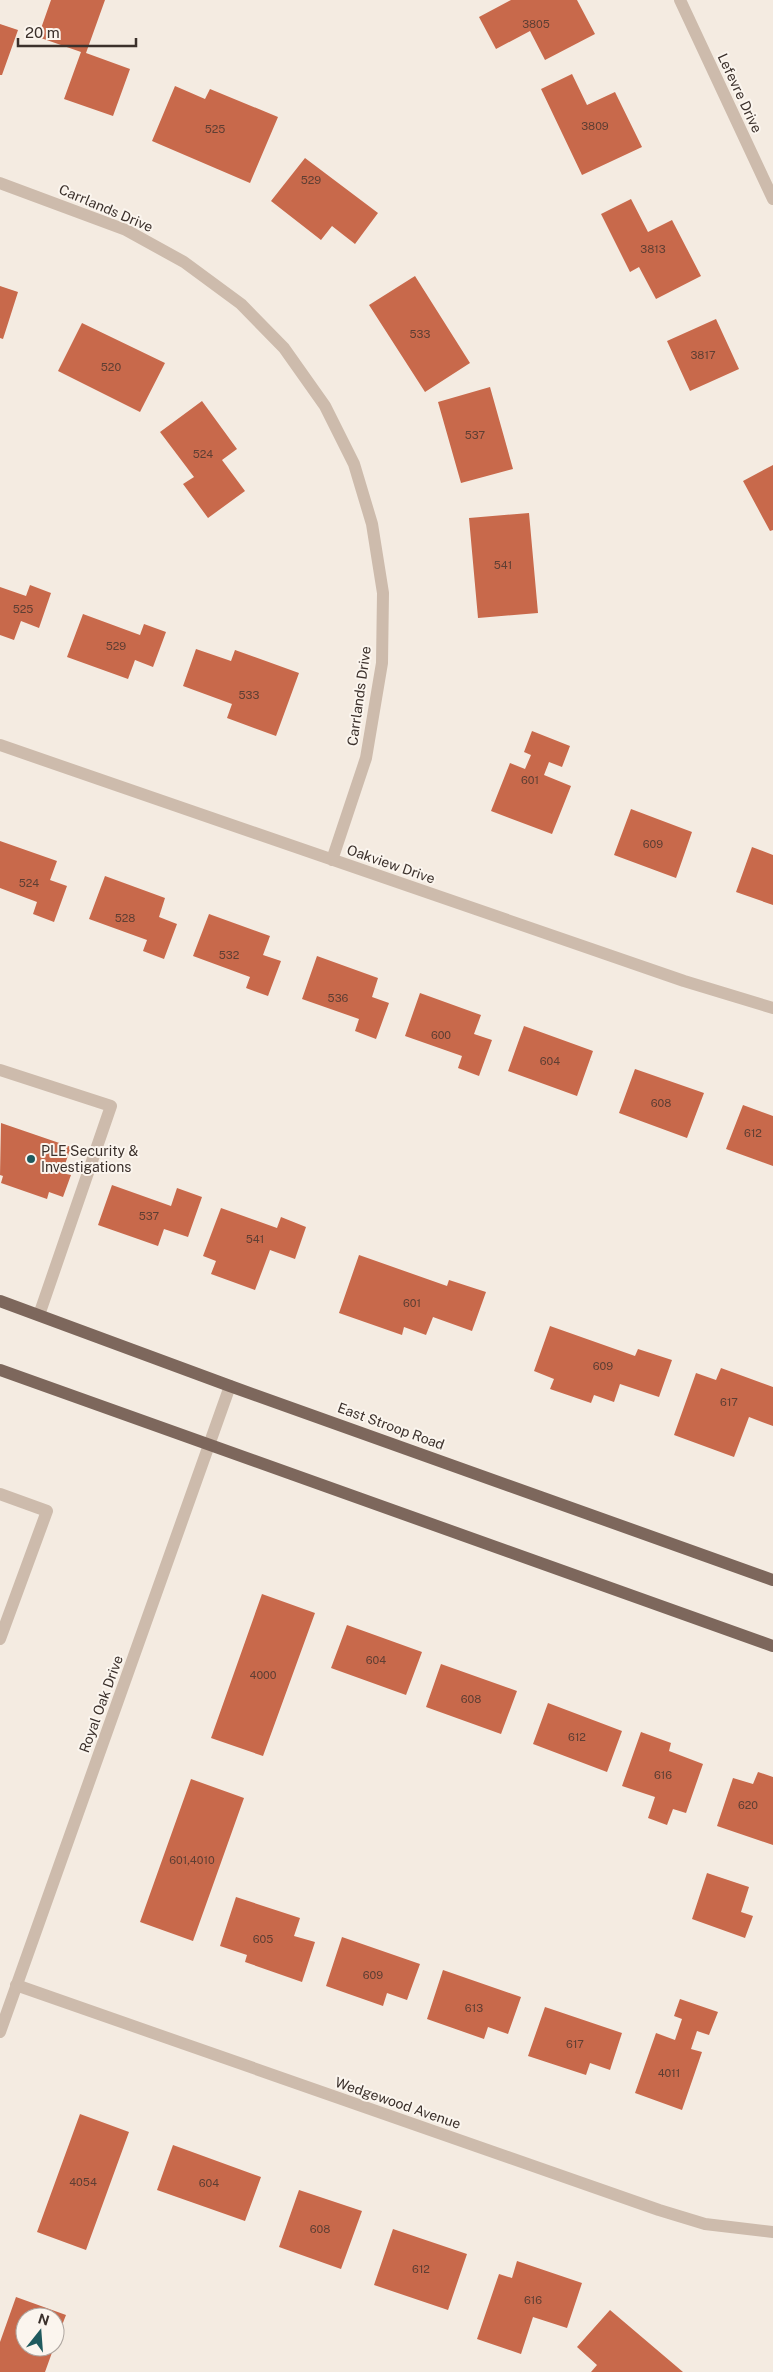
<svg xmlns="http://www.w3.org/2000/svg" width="773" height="2372" font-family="'Public Sans',sans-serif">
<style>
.building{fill:#c8694b}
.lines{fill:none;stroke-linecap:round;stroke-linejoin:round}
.minor{stroke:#cdbbac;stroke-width:12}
.major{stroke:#7d675c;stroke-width:12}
.poi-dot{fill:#1f5a5e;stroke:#fbf5ee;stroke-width:2}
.labels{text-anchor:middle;stroke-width:4;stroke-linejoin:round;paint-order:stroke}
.number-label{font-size:11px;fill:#5e3e33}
.street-label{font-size:14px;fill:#3b302b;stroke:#fbf5ee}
.poi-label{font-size:14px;fill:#3b302b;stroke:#fbf5ee;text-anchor:start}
</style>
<rect width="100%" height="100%" fill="#f4ebe1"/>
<!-- building -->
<path class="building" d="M51,0H105L86,53L130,69L113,116L64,99L81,52L38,37Z
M511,0H577L595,34L545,60L530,31L496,49L479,17Z
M0,24L18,30L2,75H0Z
M572,74L587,105L615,92L642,147L582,175L541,89Z
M175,86L205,99L210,89L278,117L250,183L152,141Z
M305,158L378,213L355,244L332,226L321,240L271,201Z
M631,199L648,232L672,220L701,276L656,299L639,267L630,272L601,214Z
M415,276L470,363L425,392L369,305Z
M0,286L18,292L3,339L0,338Z
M716,319L739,369L690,391L667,341Z
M82,323L165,363L140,412L58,371Z
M490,387L513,469L461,483L438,402Z
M202,401L237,449L222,460L245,491L208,518L183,484L194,477L160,432Z
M773,465V530L770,531L743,481Z
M529,513L538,613L478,618L469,518Z
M30,585L51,593L39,628L21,621L14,640L0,635V587L26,596Z
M83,614L140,635L144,624L166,632L153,667L135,660L128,679L67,657Z
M196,649L231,661L235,650L299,673L276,736L227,718L232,704L183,686Z
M532,731L570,746L562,767L549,762L544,775L571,786L552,834L491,811L510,763L525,769L531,755L524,752Z
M631,809L692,832L676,878L614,855Z
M0,841L57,861L50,880L67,886L54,922L33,914L37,902L0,888Z
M752,847L773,855V905L736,892Z
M105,876L165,898L159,917L177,924L164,959L143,951L147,940L89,919Z
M209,914L270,936L263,955L281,961L268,996L246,988L250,977L193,956Z
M317,956L378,978L372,997L389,1003L376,1039L355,1031L359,1019L302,999Z
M420,993L481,1015L474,1034L492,1040L479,1076L458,1068L462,1056L405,1036Z
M524,1026L593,1051L577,1096L508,1071Z
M635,1069L704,1093L687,1138L619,1113Z
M743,1105L773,1116V1166L726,1149Z
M1,1123L71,1147L62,1173L71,1175L63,1197L49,1192L47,1199L1,1183L3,1176L0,1175Z
M112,1185L171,1206L177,1188L202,1197L188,1237L164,1229L158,1246L98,1225Z
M221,1208L277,1228L281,1217L306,1227L295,1259L270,1250L255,1290L211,1274L216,1261L203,1256Z
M359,1255L447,1286L449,1280L486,1292L472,1331L433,1317L426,1335L404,1327L402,1335L339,1313Z
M550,1326L635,1356L638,1349L672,1360L659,1397L620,1384L614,1402L594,1395L591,1403L550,1389L554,1379L534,1371Z
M721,1368L773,1387V1426L749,1417L734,1457L674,1435L696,1373L716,1380Z
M262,1594L315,1613L263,1756L211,1738Z
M347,1625L422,1652L406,1695L331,1668Z
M441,1664L517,1691L501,1734L426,1707Z
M548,1703L622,1731L607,1772L533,1744Z
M641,1732L671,1743L669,1751L703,1764L686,1813L673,1809L667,1825L648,1818L655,1797L622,1786Z
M758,1772L773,1777V1845L717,1826L733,1778L753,1784Z
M191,1779L244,1798L193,1941L140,1922Z
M707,1873L749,1887L741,1912L753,1916L745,1938L692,1919Z
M236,1897L300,1918L294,1936L315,1942L302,1982L245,1962L247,1955L220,1946Z
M342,1937L420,1964L407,2000L387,1993L383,2006L326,1986Z
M443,1970L521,1997L508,2034L488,2027L484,2039L427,2019Z
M680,1999L718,2012L709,2035L697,2031L691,2049L702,2052L682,2110L635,2093L656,2033L675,2040L682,2019L674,2016Z
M545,2007L622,2033L610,2070L590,2063L586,2075L528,2056Z
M80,2114L129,2132L86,2250L37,2232Z
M173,2145L261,2177L245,2221L157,2190Z
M299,2190L362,2211L341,2269L279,2247Z
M393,2229L467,2254L448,2310L374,2285Z
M517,2261L582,2283L567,2328L533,2317L521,2354L477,2339L499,2274L512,2278Z
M16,2297L66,2315L55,2343V2317H25V2347H54L45,2372H0V2342Z
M610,2310L683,2372H591L597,2365L577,2347Z"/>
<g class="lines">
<!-- minor -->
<path class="minor" d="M680,0L773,199
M0,183L126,230L184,262L241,304L284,348L325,406L354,464L372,524L383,593L382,663L366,758L332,860
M0,745L684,981L773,1008
M0,1070L111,1106L39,1315
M0,1494L47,1511L0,1639
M16,1985L659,2210L705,2224L773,2232
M0,2032L230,1386"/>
<!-- major -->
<path class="major" d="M0,1301L230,1386L773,1580
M0,1370L773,1646"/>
</g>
<!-- markers -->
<circle class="poi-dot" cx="31" cy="1159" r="5"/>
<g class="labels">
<!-- number labels -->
<g class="number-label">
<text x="536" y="28">3805</text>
<text x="595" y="130">3809</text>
<text x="215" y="133">525</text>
<text x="311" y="184">529</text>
<text x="653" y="253">3813</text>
<text x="420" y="338">533</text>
<text x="703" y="359">3817</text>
<text x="111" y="371">520</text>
<text x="475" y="439">537</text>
<text x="203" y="458">524</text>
<text x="503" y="569">541</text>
<text x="23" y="613">525</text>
<text x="116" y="650">529</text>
<text x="249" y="699">533</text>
<text x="530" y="784">601</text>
<text x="653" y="848">609</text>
<text x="29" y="887">524</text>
<text x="125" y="922">528</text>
<text x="229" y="959">532</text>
<text x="338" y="1002">536</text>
<text x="441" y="1039">600</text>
<text x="550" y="1065">604</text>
<text x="661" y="1107">608</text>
<text x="753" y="1137">612</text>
<text x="149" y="1220">537</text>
<text x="255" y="1243">541</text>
<text x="412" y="1307">601</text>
<text x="603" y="1370">609</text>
<text x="729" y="1406">617</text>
<text x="376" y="1664">604</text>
<text x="263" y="1679">4000</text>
<text x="471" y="1703">608</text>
<text x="577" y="1741">612</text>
<text x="663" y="1779">616</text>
<text x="748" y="1809">620</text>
<text x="192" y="1864">601,4010</text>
<text x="263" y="1943">605</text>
<text x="373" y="1979">609</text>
<text x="474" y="2012">613</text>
<text x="575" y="2048">617</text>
<text x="669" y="2077">4011</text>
<text x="83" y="2186">4054</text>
<text x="209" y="2187">604</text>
<text x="320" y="2233">608</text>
<text x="421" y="2273">612</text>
<text x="533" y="2304">616</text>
</g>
<!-- street labels -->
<g class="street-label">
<text transform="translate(740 93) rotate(65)" y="5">Lefevre Drive</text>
<text transform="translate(106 208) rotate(23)" y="5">Carrlands Drive</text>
<text transform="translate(359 696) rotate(-82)" y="5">Carrlands Drive</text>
<text transform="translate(391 864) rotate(19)" y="5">Oakview Drive</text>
<text transform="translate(391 1426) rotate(20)" y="5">East Stroop Road</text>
<text transform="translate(101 1704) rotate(-70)" y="5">Royal Oak Drive</text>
<text transform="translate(398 2103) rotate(19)" y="5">Wedgewood Avenue</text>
</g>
<!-- poi labels -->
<g class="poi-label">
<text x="41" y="1156">PLE Security &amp;<tspan x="41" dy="16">Investigations</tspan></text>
</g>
</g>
<!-- north arrow -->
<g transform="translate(40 2332) rotate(17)"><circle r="24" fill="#fbf5ee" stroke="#aea6a0"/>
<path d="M0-4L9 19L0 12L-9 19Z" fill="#1f5a5e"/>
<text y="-8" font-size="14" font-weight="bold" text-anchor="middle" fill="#3b302b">N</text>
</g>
<!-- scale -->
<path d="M18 38v8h118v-8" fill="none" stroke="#3b302b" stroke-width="2.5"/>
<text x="25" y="38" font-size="15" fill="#3b302b" stroke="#fbf5ee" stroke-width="4" paint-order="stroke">20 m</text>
</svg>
